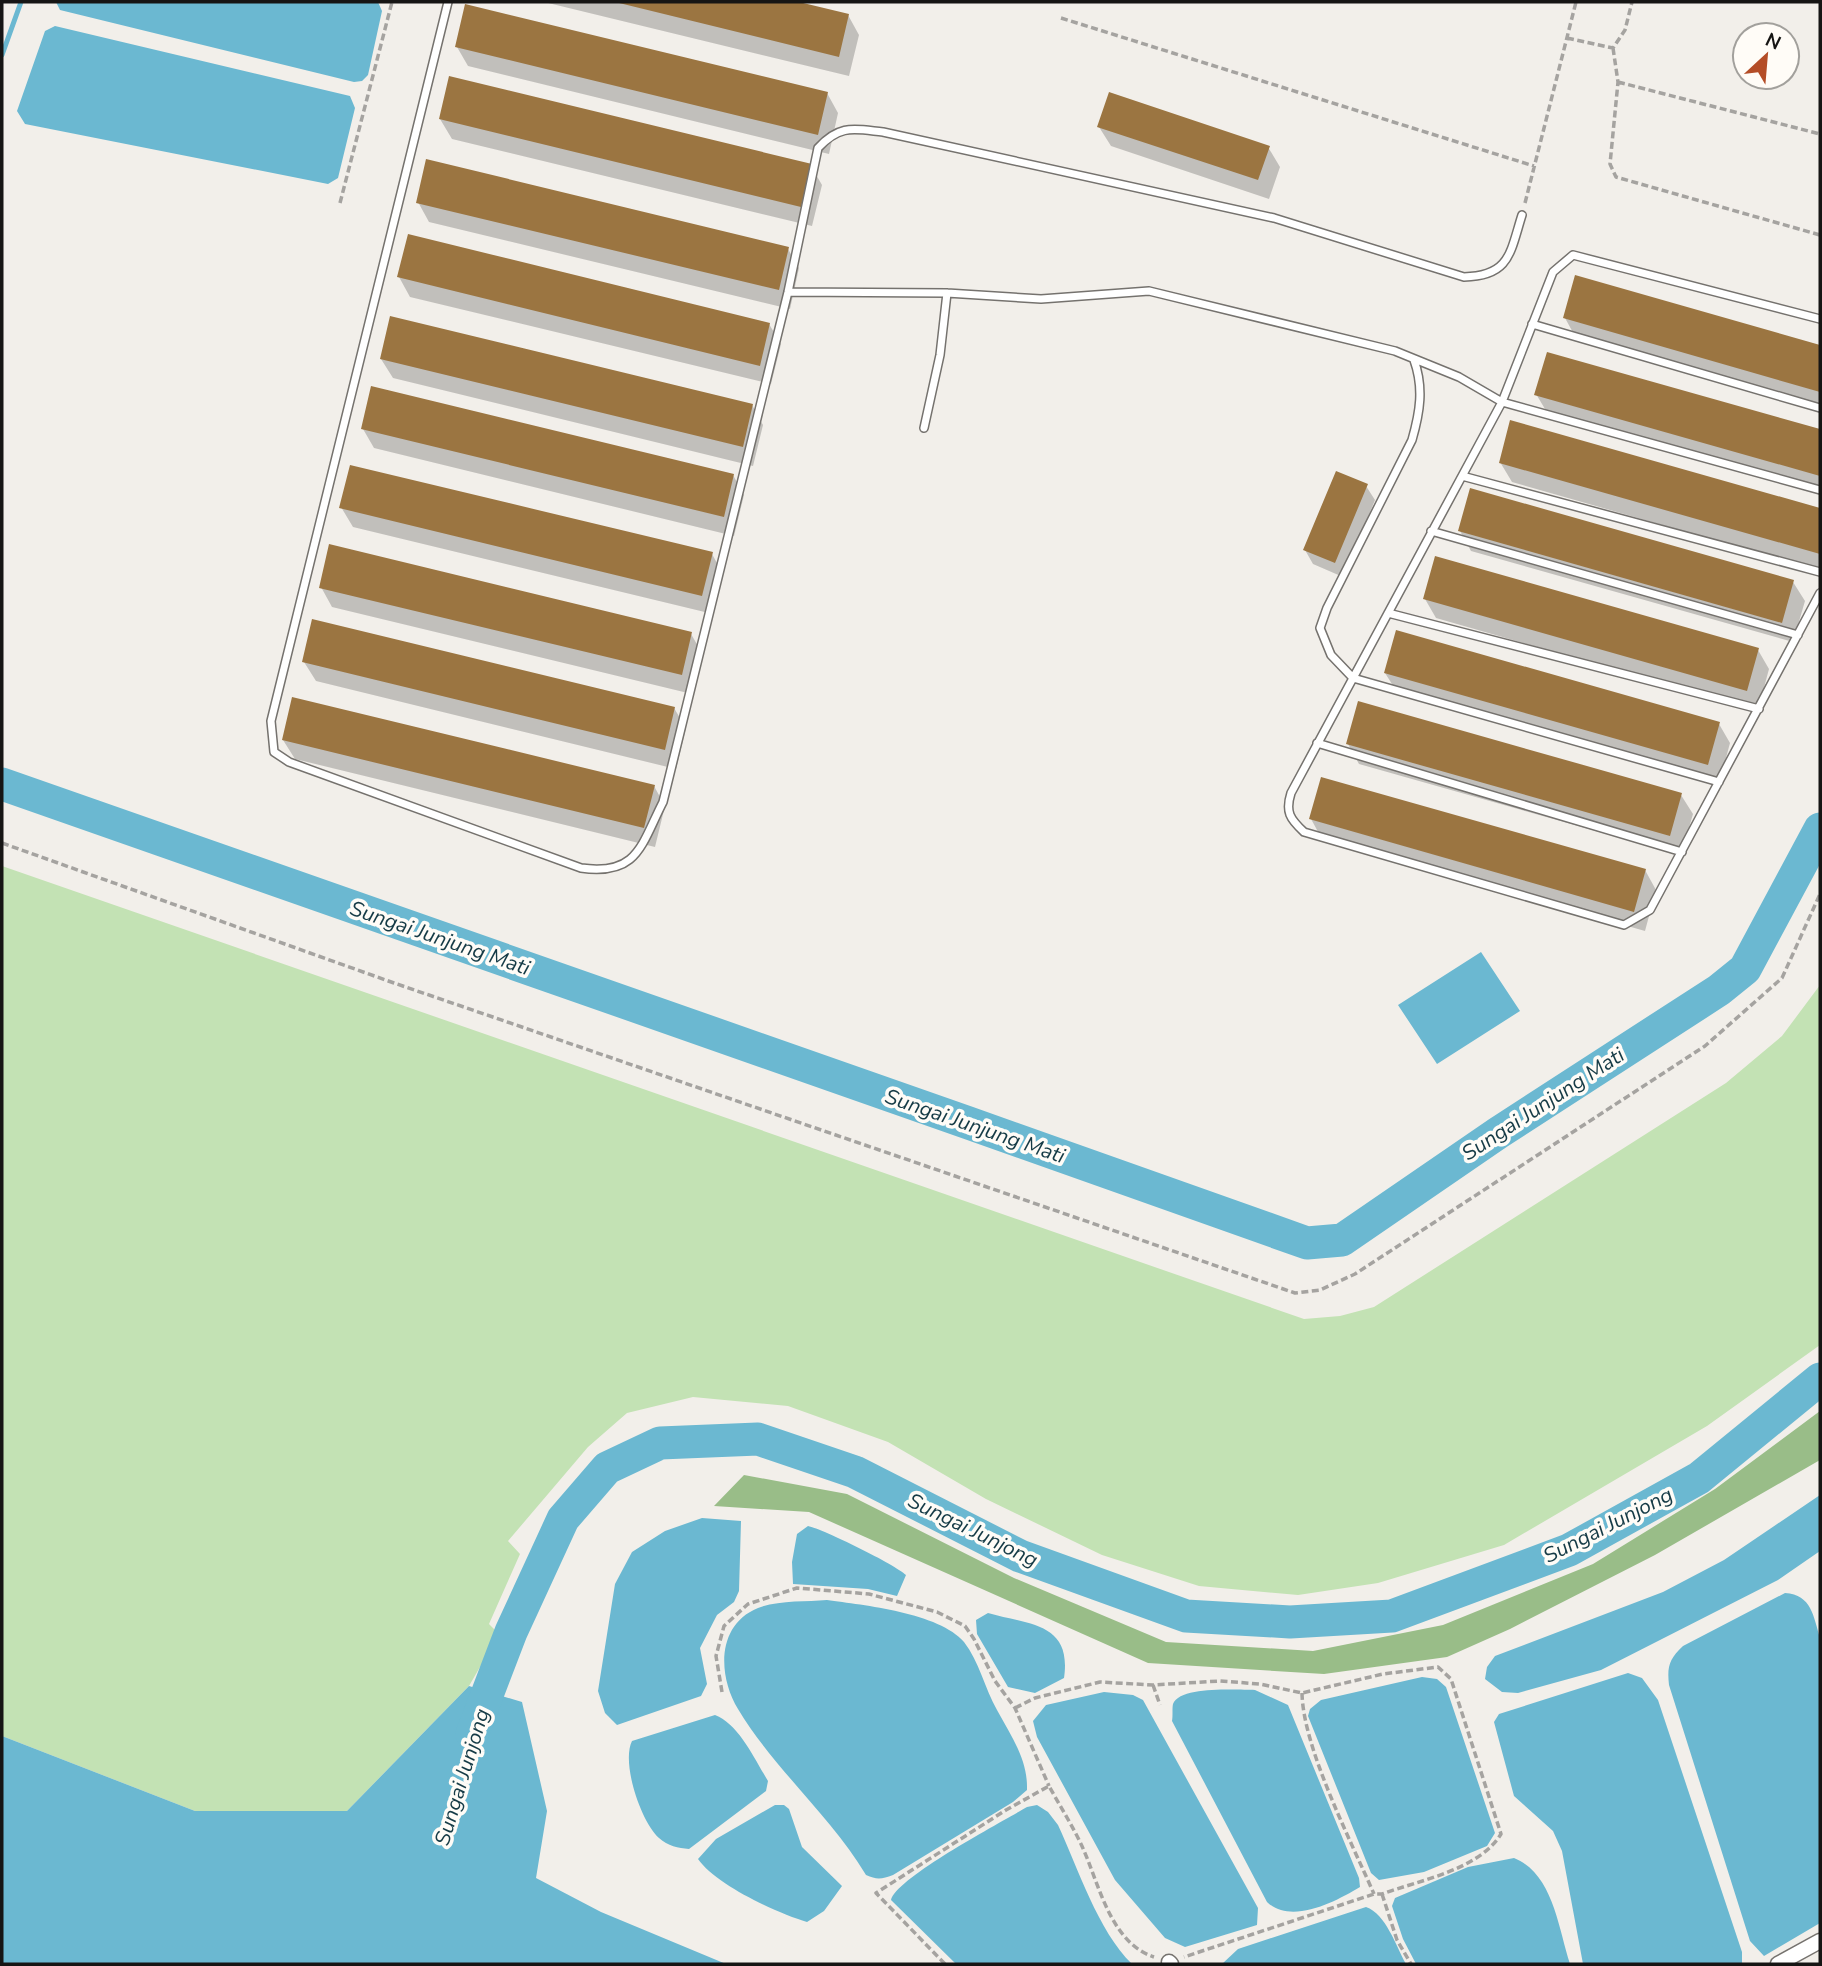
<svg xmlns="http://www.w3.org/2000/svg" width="1822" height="1966" font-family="'Nunito Sans',sans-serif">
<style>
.green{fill:#c3e2b4}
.forest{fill:#99bd88}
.water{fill:#6bb8d1}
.shadow{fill:#0003}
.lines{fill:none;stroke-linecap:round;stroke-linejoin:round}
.stream{stroke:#6bb8d1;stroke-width:5}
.river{stroke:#6bb8d1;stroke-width:33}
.building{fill:#9b7541}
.service-casing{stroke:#75726e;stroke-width:10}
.minor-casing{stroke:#75726e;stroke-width:17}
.path{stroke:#a5a3a0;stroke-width:3.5;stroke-dasharray:7 3.5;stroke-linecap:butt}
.service{stroke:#fff;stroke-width:7}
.minor{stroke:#fff;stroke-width:14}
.labels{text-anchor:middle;stroke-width:7;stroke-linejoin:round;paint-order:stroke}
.water-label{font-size:21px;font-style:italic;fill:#163b46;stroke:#fffcf7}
</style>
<rect width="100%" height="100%" fill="#f2efea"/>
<!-- green -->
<path class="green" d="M2,866L1304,1319L1340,1316L1374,1307L1726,1083L1782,1036L1820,985V1345L1707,1426L1504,1545L1378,1583L1298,1595L1199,1586L1102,1555L986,1499L888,1442L788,1406L693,1397L627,1413L588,1447L508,1541L520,1554L489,1624L499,1634L469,1686L347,1811H195L2,1736Z"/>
<!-- forest -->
<path class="forest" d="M1820,1411V1460L1655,1555L1510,1629L1447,1657L1324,1674L1148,1663L809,1512L714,1506L744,1475L847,1494L1014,1578L1166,1642L1313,1651L1443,1625L1593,1564L1715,1489Z"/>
<!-- water -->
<path class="water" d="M56,2H378L382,11L368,75L362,81L354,82L60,10Z
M55,26L350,96L355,108L338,178L328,184L25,124L17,111L45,31Z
M1481,952L1520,1011L1437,1064L1398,1005Z
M1820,1495V1551L1778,1580L1601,1670L1518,1693L1502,1692L1485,1679L1487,1667L1495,1656L1663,1592L1724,1560Z
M702,1518L741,1521L739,1591L734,1602L717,1615L700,1648L707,1684L701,1696L617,1725L605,1713L598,1691L615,1584L632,1552L665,1531Z
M808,1526C823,1529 896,1565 906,1575L897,1596L868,1589L793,1584L792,1562L797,1534Z
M1785,1593C1812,1595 1813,1616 1820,1638V1923L1764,1956L1750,1941L1669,1685C1667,1667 1669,1659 1683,1646Z
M827,1600C863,1605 940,1613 964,1642C979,1661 985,1689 997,1710C1011,1736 1028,1759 1027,1790L1013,1802L893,1875C882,1879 877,1880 866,1875C830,1815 774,1769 738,1709C718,1676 716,1625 758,1608C778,1600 806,1602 827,1600Z
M988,1613C1030,1625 1072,1623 1064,1678L1035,1693L1008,1687L977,1634L976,1620Z
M1628,1673L1642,1678L1658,1700L1742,1952V1964H1583L1562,1851L1553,1831L1514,1796L1494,1722L1499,1714Z
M1422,1677L1437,1679L1446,1687L1495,1833L1487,1846L1424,1872L1379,1880L1371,1873L1308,1716L1310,1709L1321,1700Z
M469,1686L522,1702L547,1811L536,1878L601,1912L726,1964H2V1736L195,1811H347Z
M1255,1690L1288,1705L1359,1878L1360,1887C1335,1902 1291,1925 1267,1902L1172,1721C1173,1716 1172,1708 1173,1704C1180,1686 1237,1690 1255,1690Z
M1104,1692L1133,1695L1143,1700L1258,1908L1257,1925L1185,1947L1165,1938L1115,1880L1037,1737L1033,1721L1046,1705Z
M715,1715C739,1724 755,1760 768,1781L766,1791L689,1849C678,1848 668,1846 659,1838C641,1822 621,1763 632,1741Z
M775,1805H784L789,1809L802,1847L842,1886L824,1911L807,1922C777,1913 716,1885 698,1859L716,1839Z
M1037,1805L1048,1812L1058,1825C1078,1868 1098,1931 1132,1964H956L891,1900C897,1877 1002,1822 1027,1807Z
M1514,1858C1553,1874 1558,1927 1570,1964H1416L1403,1939L1392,1906L1395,1898L1468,1867Z
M1366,1907C1386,1914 1396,1946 1406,1964H1222L1238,1949Z"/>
<!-- shadow -->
<path class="shadow" d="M544,2H791L848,15L859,35L849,76Z
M457,47L827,93L838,113L829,154L468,66Z
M440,119L811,166L822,185L812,226L452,139Z
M1099,127L1268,147L1280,167L1269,199L1111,146Z
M418,202L788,249L799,268L790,309L429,222Z
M399,277L769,324L781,344L771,384L410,297Z
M1576,277L1820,347V407L1576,338L1565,318Z
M1548,354L1820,431V492L1548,414L1536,394Z
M381,359L752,405L763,425L753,466L393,378Z
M1512,422L1820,509V570L1512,482L1500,462Z
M363,429L733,475L744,495L734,536L374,448Z
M1366,486L1375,500L1343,577L1313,564L1305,550Z
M341,507L712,554L723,574L713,614L353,527Z
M1460,531L1793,582L1805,601L1793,642L1471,551Z
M321,587L691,634L702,653L692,694L332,607Z
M1425,599L1758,650L1769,669L1758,710L1436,618Z
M304,662L674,708L686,728L676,769L316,681Z
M1385,673L1719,724L1730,743L1719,784L1397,692Z
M283,740L654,786L665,806L655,847L295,759Z
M1348,744L1681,795L1693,814L1681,855L1359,764Z
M1311,819L1645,870L1656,890L1645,931L1322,839Z"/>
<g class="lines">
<!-- stream -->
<path class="stream" d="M2,55L21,2"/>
<!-- river -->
<path class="river" d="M2,784C436,939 873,1087 1307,1243L1342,1240L1498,1133L1719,990L1745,969L1820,829
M472,1734L511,1632L563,1519L607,1468L660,1443L758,1439L855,1472L1020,1556L1186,1616L1290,1622L1392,1616L1569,1550L1699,1478L1820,1379"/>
</g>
<!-- building -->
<path class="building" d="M615,2H799L849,14L839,57Z
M465,4L828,92L818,135L455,47Z
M449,76L812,164L801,207L439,119Z
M1109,92L1270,146L1258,180L1097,127Z
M426,159L789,247L779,290L416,203Z
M408,234L770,323L760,366L397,277Z
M1575,275L1820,345V392L1563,318Z
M390,316L753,404L743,447L380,359Z
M1547,352L1820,429V476L1534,395Z
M371,386L734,474L724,517L361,429Z
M1510,420L1820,508V554L1499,463Z
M350,465L713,552L702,596L339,508Z
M1336,471L1368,484L1335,563L1303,550Z
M1470,488L1794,580L1782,623L1458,531Z
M329,544L692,632L682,675L319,588Z
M1435,556L1759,648L1747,691L1423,599Z
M312,619L675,707L665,750L302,662Z
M1396,630L1720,722L1708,765L1384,673Z
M292,697L655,785L644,828L282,740Z
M1358,701L1682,793L1670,836L1346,744Z
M1321,777L1646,869L1634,912L1309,819Z"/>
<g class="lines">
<defs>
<path id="service" d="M448,2L271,721L274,752L289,762L581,868C638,876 641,845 663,802L788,292L818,148C840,124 854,129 883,132L1274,218L1464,277C1510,276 1510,253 1522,215
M788,292L947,293L1041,299L1149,291L1395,351L1459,377L1502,402L1820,490
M1820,319L1573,255L1553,272L1502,402L1291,793C1285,812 1290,819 1304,832L1624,925L1650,910L1820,593
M1532,324L1820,408
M1414,360C1424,388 1420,412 1412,440L1327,608L1320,628L1331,655L1353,678L1719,782
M924,428L940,355L947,293
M1462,476L1820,572
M1431,531L1798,635
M1388,613L1759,709
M1317,743L1682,852"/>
<path id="minor" d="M1169,1962L1171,1964
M1778,1964L1820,1941"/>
</defs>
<!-- service casing -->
<use href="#service" class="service-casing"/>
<!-- minor casing -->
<use href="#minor" class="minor-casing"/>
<!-- path -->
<path class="path" d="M1061,18L1534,166
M1567,38L1613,48L1625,30L1632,2
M1613,48L1618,82L1610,164L1616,177L1820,235
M1618,82L1820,134
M340,203L392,2
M1525,203L1576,2
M2,843L394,983L1295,1293L1320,1290L1355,1274L1705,1046L1782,978L1820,894
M1153,1685L1160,1705
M722,1692L716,1656L724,1626L748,1604L797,1588L869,1594L937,1612L965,1626L974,1639L995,1681L1015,1708L1049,1786
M1302,1693C1303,1748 1351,1841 1374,1894
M1015,1708L1035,1698L1100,1682L1153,1685L1220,1681L1260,1684L1302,1693L1383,1674L1438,1667L1451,1679L1501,1834C1479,1870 1420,1880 1382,1894H1374L1184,1957
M1382,1894L1397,1940L1411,1964
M945,1964L876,1893L1006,1810L1049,1786C1060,1806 1072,1825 1081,1844C1099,1882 1109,1942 1154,1957"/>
<!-- service -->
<use href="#service" class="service"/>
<!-- minor -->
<use href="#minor" class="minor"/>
</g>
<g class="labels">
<!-- water labels -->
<g class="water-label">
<text transform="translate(440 938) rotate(19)" y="7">Sungai Junjung Mati</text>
<text transform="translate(1543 1104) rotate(-33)" y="7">Sungai Junjung Mati</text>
<text transform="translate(975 1126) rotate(19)" y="7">Sungai Junjung Mati</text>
<text transform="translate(1608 1525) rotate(-27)" y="7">Sungai Junjong</text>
<text transform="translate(973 1530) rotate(26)" y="7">Sungai Junjong</text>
<text transform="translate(462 1777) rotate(-73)" y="7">Sungai Junjong</text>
</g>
</g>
<!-- border -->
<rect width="1822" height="1966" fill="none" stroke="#161514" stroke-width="7"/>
<!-- north arrow -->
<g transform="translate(1766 56) rotate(26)"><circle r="33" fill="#fffcf7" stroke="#a2a09c" stroke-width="2"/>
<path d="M0-5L12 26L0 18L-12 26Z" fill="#b44d27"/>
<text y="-10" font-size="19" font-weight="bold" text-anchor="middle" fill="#161514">N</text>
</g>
</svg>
